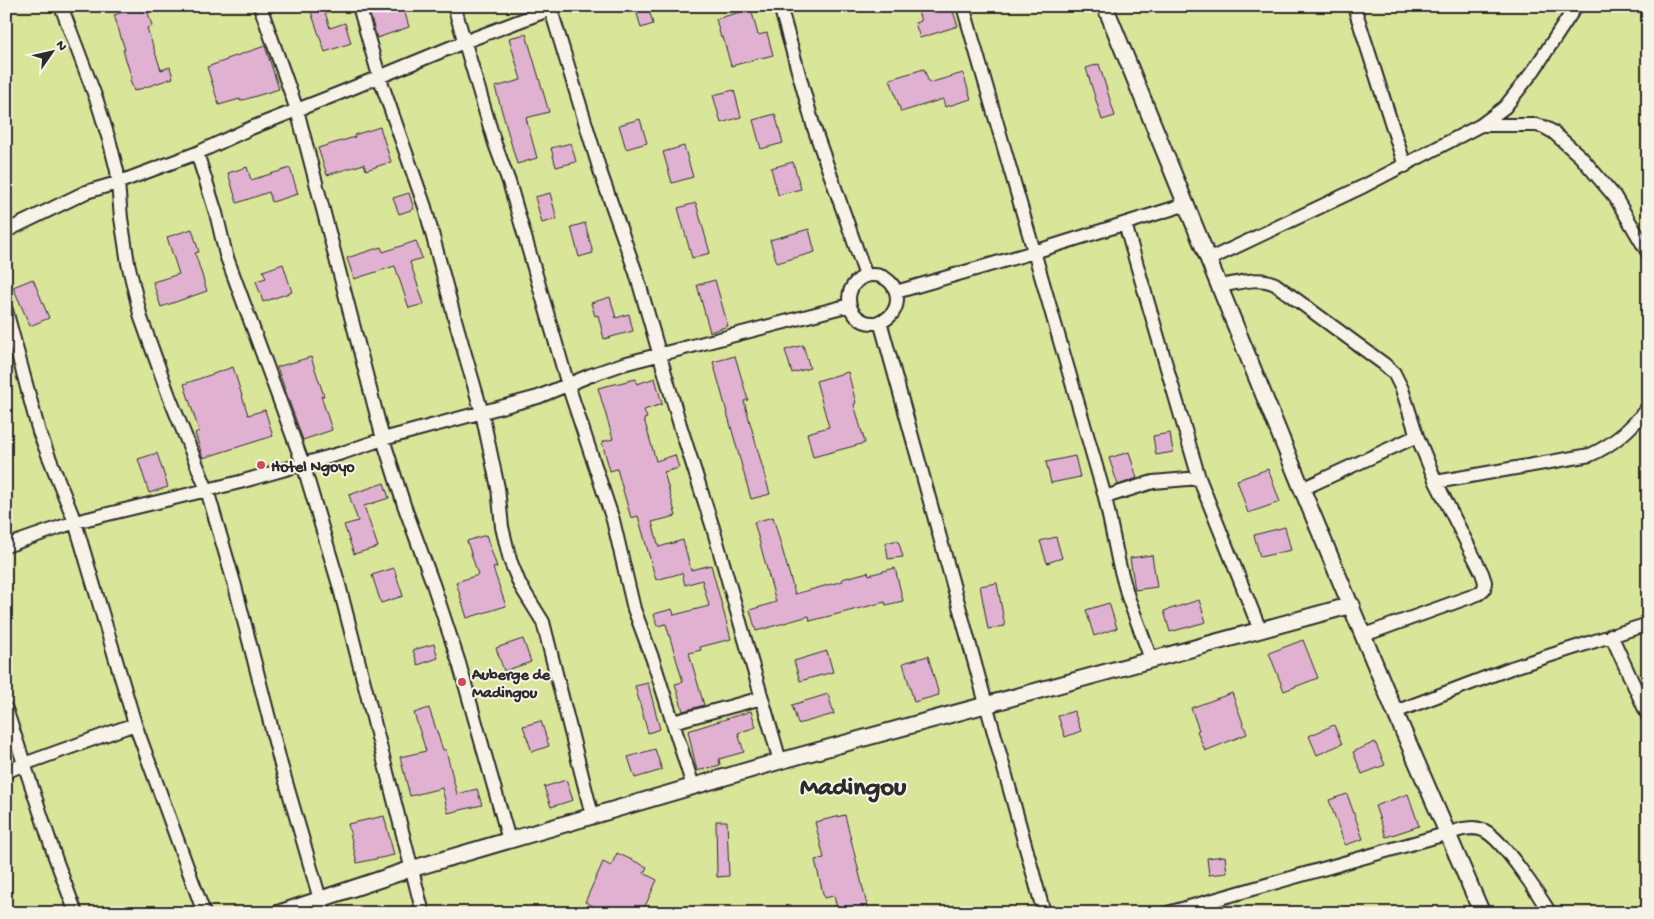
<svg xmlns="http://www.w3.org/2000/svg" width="1654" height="919" font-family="'Gochi Hand',sans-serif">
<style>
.green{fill:#d9e699;stroke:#828862}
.building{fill:#e1b1d2;stroke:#2b2b2b}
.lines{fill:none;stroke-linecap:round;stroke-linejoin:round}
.minor-casing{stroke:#2b2b2b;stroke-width:16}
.tertiary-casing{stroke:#2b2b2b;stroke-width:19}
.minor{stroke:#f7f3e8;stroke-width:12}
.tertiary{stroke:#f7f3e8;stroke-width:15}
.poi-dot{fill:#d1495b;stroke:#f7f3e8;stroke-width:2}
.labels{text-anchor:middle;stroke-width:4;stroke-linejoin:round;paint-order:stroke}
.poi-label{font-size:16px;font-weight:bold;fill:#2b2b2b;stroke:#f7f3e8;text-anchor:start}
.town-label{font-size:26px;font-weight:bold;fill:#2b2b2b;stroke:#f7f3e8}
</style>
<rect width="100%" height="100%" fill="#f3e6e4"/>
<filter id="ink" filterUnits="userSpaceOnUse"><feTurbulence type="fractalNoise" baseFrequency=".02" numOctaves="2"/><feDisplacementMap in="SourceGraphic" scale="10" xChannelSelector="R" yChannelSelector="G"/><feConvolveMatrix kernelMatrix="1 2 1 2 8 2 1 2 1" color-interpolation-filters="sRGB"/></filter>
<g filter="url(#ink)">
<!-- green -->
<path class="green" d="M6,6H1648V913H6Z"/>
<!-- building -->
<path class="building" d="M141,6H146L152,26L147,28L161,70L170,67L173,78L134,91L130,80L132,79L123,50H125L114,15Z
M309,6H323L330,28L345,23L351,43L325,52Z
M395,6H403L409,27L377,38L370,14Z
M635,6H648L653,24L641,28Z
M916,6H951L958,26L920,38L915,23L921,21Z
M751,9L758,35L767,33L773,55L731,66L723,37L721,38L716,19Z
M526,34L549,112L526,118L537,158L517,164L495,87L521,80L509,38Z
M265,46L279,89L240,101V99L219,105L207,67L227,60V59Z
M1099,64L1115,116L1102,120L1086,68Z
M924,69L929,83L963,73L971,99L945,107L943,99L901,112L890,79Z
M734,90L741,117L721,123L713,95Z
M775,114L783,143L761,149L753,120Z
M640,119L647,143L626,149L619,125Z
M380,127L391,162L366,170L364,164L327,175L318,148L355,137L354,135Z
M571,143L576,162L556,167L551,148Z
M684,146L693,177L672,183L663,152Z
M793,162L801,189L778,195L771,168Z
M247,167L251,180L290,168L298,194L272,202L269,192L237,203L228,173Z
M409,193L414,209L399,214L393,198Z
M550,193L557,219L542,223L535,197Z
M696,203L710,253L692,258L678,208Z
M585,223L593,253L579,257L571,227Z
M192,229L199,252L195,253L207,291L161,307L153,282L179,274L167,237Z
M809,229L815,252L777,263L770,240Z
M416,241L422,258L410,262L424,304L409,308L395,266L354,279L347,258L381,247L383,252Z
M283,264L292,292L263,302L256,281L266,278L263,271Z
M33,279L49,318L30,326L13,287Z
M715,280L728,326L710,332L697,285Z
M610,297L616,318L629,314L633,331L604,339L598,315L595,316L591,303Z
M803,345L810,368L792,373L785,350Z
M735,356L748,400L744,401L770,494L751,499L713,362Z
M311,357L324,396H321L332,430L303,440L277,367Z
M233,367L248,415L265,410L273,436L203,458L195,433L199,431L184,384Z
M848,372L856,403L854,404L865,443L813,457L807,433L829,427L816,381Z
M655,378L662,404L644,410L647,418L644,419L656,461L675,455L679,468L664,472L676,516L652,522L659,547L683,540L691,570L711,565L731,639L700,647L701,650L689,653L704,705L683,711L675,684L683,682L666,624L657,626L654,614L672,609L674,615L709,606L702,580L685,585L682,573L656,580L638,516L631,518L617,469L610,471L602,442L613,439L598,388L636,379L637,384Z
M1170,433L1173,452L1156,455L1153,436Z
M1129,452L1137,478L1118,485L1109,458Z
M157,453L168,487L149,493L138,459Z
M1075,456L1080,477L1051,483L1046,462Z
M1268,469L1280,502L1248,513L1237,480Z
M384,483L389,498L364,506L378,547L354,554L344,525L358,521L349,495Z
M773,517L795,594L843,581L842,579L868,572L869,575L895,568L903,601L886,605L885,602L810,621L809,616L756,631L750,610L776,602L754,522Z
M1285,527L1291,550L1260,557L1254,535Z
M486,535L497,567L493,568L506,606L467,618L456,582L478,575L467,541Z
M1056,537L1062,558L1047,563L1040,541Z
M898,540L903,557L888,559L886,543Z
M1152,555L1157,587L1135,590L1130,558Z
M394,568L403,596L381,603L372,575Z
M997,583L1005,626L988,629L980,586Z
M1199,600L1206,622L1170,632L1164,611Z
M1109,603L1117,628L1094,636L1086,610Z
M523,639L531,662L504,671L496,648Z
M1303,640L1318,678L1284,691L1269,653Z
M434,644L438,658L418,665L413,650Z
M827,651L833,672L800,681L794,661Z
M928,656L939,695L914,702L903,663Z
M648,683L660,729L648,733L635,686Z
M1232,693L1247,734L1205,751L1197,731L1199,730L1191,708Z
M828,694L834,714L798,724L792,705Z
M429,708L443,750H446L457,794L477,789L482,805L448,813L442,788L410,796L400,757L426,751L414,713Z
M751,711L756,727L738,733L744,752L719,759L720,765L697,771L688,731Z
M1074,711L1081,731L1065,737L1058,716Z
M541,721L549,746L532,752L523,726Z
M1334,725L1342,744L1317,755L1309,736Z
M1375,742L1385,765L1362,774L1353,752Z
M655,749L662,770L635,778L628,757Z
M566,780L573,800L551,807L544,787Z
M1347,794L1363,839L1345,845L1329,800Z
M1408,794L1419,826L1386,837L1375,806Z
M845,815L869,913H838L834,896L824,898L815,860L824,858L815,822Z
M384,816L394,855L357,863L348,824Z
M716,821H727L729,876L717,877Z
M617,853L647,867L644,873L657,880L642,913H608L585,902L603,862L611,866Z
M1225,856L1227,873L1209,875L1207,858Z"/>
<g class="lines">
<defs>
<path id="minor" d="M61,6L97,101L110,143L117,171L121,218L128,263L141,318L169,396L207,490L235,586L281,765L324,913
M260,6L297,110L383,439L404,505L433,584L459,663L509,840
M359,6L379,76L425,207L456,323L482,413L498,488L502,527L510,560L520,585L543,622L592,815
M454,6L495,144L509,182L568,385L613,520L634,609L653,660L693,786
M780,6L814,128L866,276
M963,6L1105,497L1119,564L1128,597L1151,659
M1354,6L1405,166
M551,10L601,174L636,273L680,425L713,528L780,761
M1481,125H1536L1544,127L1553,132L1581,157L1615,197L1648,253
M197,153L216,213L226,255L303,464L339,585L423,913
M1125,224L1199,478L1260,630
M6,231L86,192L117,183L197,153L251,128L340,93L464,42L559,6
M1210,259L1364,186L1481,125L1505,107L1534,70L1576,6
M849 299a24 24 0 1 1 48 0a24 24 0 1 1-48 0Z
M1220,286C1238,283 1258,276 1275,284L1384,364L1394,373L1402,389L1417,436L1436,482L1482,573L1485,582L1484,589L1478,594L1364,635
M896,292L1034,252L1187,204
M6,310L39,432L75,522L135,724L204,913
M880,321L1044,913
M1436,482L1590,455C1613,445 1632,428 1648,407
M1302,489L1417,436
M1105,497L1153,482L1199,478
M6,546L75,522L240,482L342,453L383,439L538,397L591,375L623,364L850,305
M1611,635L1648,716
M6,709L55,857L76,913
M1395,712L1511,668L1648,624
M673,722L762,698
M6,772L24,764L135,724
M1168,913L1463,829C1471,828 1478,827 1485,831C1503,840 1539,895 1550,913"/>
<path id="tertiary" d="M1105,6L1302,489L1395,712L1482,913
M279,913L411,869L780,761L1352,605"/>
</defs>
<!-- minor casing -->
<use href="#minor" class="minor-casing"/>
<!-- tertiary casing -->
<use href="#tertiary" class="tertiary-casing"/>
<!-- minor -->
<use href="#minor" class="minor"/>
<!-- tertiary -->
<use href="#tertiary" class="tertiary"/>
</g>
</g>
<!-- markers -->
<g class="poi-dot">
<circle cx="261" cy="465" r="5"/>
<circle cx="462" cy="682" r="5"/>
</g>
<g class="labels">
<!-- poi labels -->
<g class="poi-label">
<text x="271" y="471">Hotel Ngoyo</text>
<text x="472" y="679">Auberge de<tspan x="472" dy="18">Madingou</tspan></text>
</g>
<!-- town labels -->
<g class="town-label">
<text x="853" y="794">Madingou</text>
</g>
</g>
<!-- margin -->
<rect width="1654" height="919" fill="none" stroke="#f7f3e8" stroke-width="25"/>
<rect x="12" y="12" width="1629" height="894" fill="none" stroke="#2b2b2b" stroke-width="2" filter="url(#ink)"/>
<!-- north arrow -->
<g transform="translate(52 52) rotate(56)" stroke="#f7f3e8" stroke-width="4" paint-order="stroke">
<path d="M0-4L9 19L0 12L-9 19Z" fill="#2b2b2b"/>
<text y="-8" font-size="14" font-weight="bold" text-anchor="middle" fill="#2b2b2b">N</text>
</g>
</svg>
